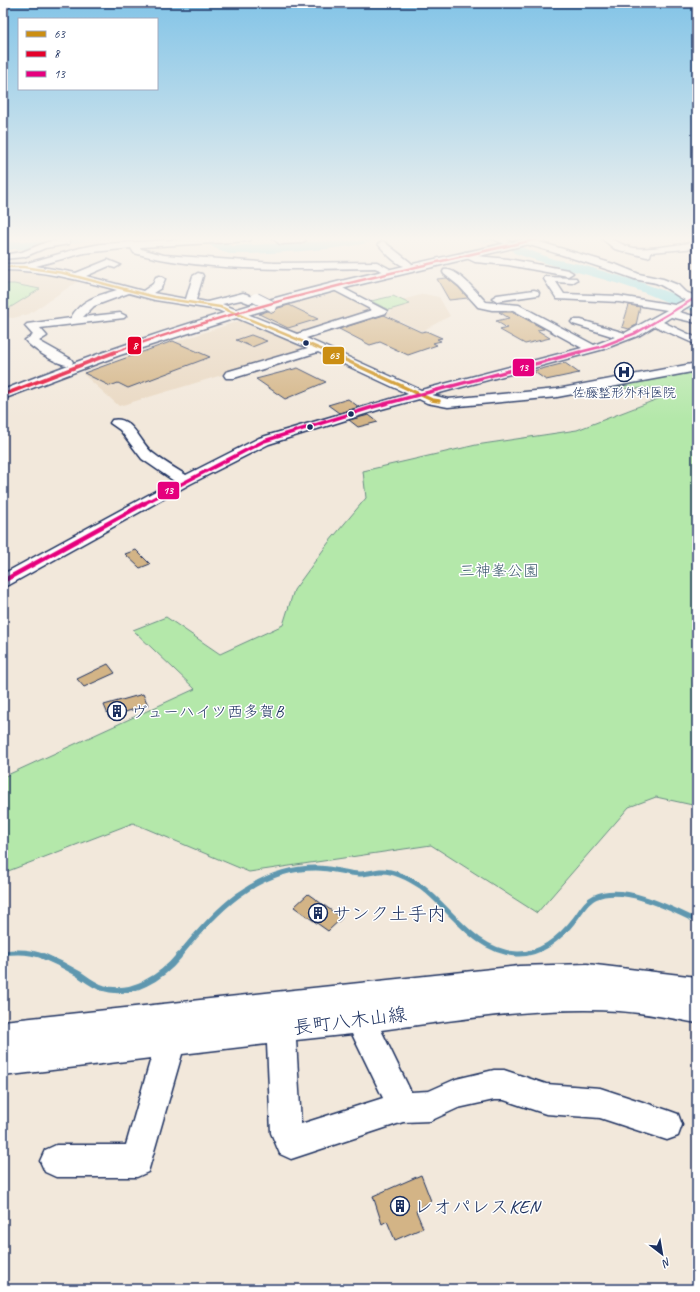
<svg xmlns="http://www.w3.org/2000/svg" width="700" height="1292" font-family="Caveat,'Klee One',sans-serif">
<style>
.built{fill:#e9d8c2}
.green{fill:#b4e8aa;stroke:#688c84}
.lines{fill:none;stroke-linecap:round;stroke-linejoin:round}
.stream-far1{stroke:#5e97af;stroke-width:5}
.stream{stroke:#5e97af;stroke-width:6}
.river{fill:#8bdce5;fill-rule:evenodd}
.building{fill:#d3b486;stroke:#1b2f5e}
.minor-casing{stroke:#1b2f5e;stroke-width:3}
.highway-casing{stroke:#1b2f5e;stroke-width:3}
.minor{fill:#fff;fill-rule:evenodd}
.highway{fill:#fff;fill-rule:evenodd}
.minor-bridge-casing{stroke:#1b2f5e;stroke-width:12;stroke-linecap:butt}
.minor-bridge{stroke:#fff;stroke-width:10}
.bus-1-far1-casing{stroke:#fff;stroke-width:4}
.bus-1-casing{stroke:#fff;stroke-width:5.5}
.bus-2-far1-casing{stroke:#fff;stroke-width:4}
.bus-2-casing{stroke:#fff;stroke-width:5.5}
.bus-3-far2-casing{stroke:#fff;stroke-width:4}
.bus-3-far1-casing{stroke:#fff;stroke-width:5.5}
.bus-3-casing{stroke:#fff;stroke-width:8}
.bus-1-far1{stroke:#cb8e13;stroke-width:2.5}
.bus-1{stroke:#cb8e13;stroke-width:3.5}
.bus-2-far1{stroke:#e4002b;stroke-width:2.5}
.bus-2{stroke:#e4002b;stroke-width:3.5}
.bus-3-far2{stroke:#e5007d;stroke-width:2.5}
.bus-3-far1{stroke:#e5007d;stroke-width:3.5}
.bus-3{stroke:#e5007d;stroke-width:4.5}
.bus-dot{fill:#1b2f5e;stroke:#fff;stroke-width:1.5}
.labels{text-anchor:middle;stroke-width:3;stroke-linejoin:round;paint-order:stroke}
.far-poi-label{font-size:13px;fill:#1b2f5e;stroke:#fff}
.park-label{font-size:16px;fill:#415d71;stroke:#fff}
.poi-label{font-size:16px;fill:#1b2f5e;stroke:#fff;text-anchor:start}
.near-poi-label{font-size:19px;fill:#1b2f5e;stroke:#fff;text-anchor:start}
.near-street-label{font-size:19px;fill:#1b2f5e;stroke:#fff}
.line-badge{stroke:#fff;stroke-width:1.5}
.badge-label{font-size:11px;text-anchor:middle;font-weight:bold;fill:#fff}
</style>
<rect width="100%" height="100%" fill="#f2e8db"/>
<filter id="ink" filterUnits="userSpaceOnUse"><feTurbulence type="fractalNoise" baseFrequency=".025" numOctaves="2"/><feDisplacementMap in="SourceGraphic" scale="8" xChannelSelector="R" yChannelSelector="G"/><feConvolveMatrix kernelMatrix="1 2 1 2 8 2 1 2 1" color-interpolation-filters="sRGB"/></filter>
<g filter="url(#ink)">
<!-- built -->
<path class="built" d="M3,268H13L81,279L29,314L13,318L3,317Z
M338,292L375,309L297,334L257,314Z
M424,294L439,297L450,316L422,331L384,314L392,312L389,310L409,304L402,300Z
M246,320L301,343L296,345L305,350L119,406L82,373L239,321Z"/>
<!-- green -->
<path class="green" d="M3,284H14L40,289L3,312Z
M393,296L410,304L389,310L371,301Z
M697,372V806L656,797L629,807L537,913L431,845L249,872L133,823L3,873V777L195,689L133,630L166,617L220,654L283,625L294,590L329,542L366,498L363,471L476,445L577,430L676,392L670,388L590,389Z"/>
<g class="lines">
<!-- stream-far1 -->
<path class="stream-far1" d="M3,953C18,951 31,951 45,957
M178,957C214,912 255,868 316,868C332,868 344,873 359,874C366,874 373,872 380,871C394,870 410,879 422,887C453,911 474,951 517,954C541,955 561,937 575,919C581,911 586,901 595,897C624,884 672,909 697,921"/>
<!-- stream -->
<path class="stream" d="M43,956C55,961 67,967 79,974C86,979 95,986 103,988C131,997 162,977 179,956"/>
<!-- river -->
<path class="river" d="M66,238H90L84,241L38,250L14,249L3,251V243L14,241L38,242Z
M201,238H215L232,246L379,238C371,249 249,255 231,254C223,253 206,244 201,238Z
M467,238H491L493,240L487,243L469,240Z
M518,246L553,259L579,264L643,283L697,303V312C675,307 655,296 634,289C594,275 553,267 514,253L512,250L514,247Z"/>
</g>
<!-- building -->
<path class="building" d="M447,278L458,287L468,298L449,300L437,279Z
M289,305L318,319L288,328L259,314L268,311L273,313L278,308Z
M629,305L640,307L636,325L629,329L622,327Z
M499,312H513L544,329L537,330L550,338L525,344L500,330L507,328L496,321L509,318Z
M384,315L421,332L426,331L442,338L437,339L441,341L433,343L437,345L408,355L380,342L370,345L339,329Z
M251,335L267,341L252,347L236,340Z
M173,341L210,357L128,388L118,383L110,386L84,373Z
M565,363L579,373L546,380L533,371Z
M298,368L326,382L285,399L256,379Z
M348,399L359,407L339,413L328,405Z
M369,415L378,422L358,427L349,420Z
M136,550L150,564L140,568L125,554Z
M108,664L115,673L84,687L77,679Z
M143,694L148,705L109,717L104,705Z
M308,894L342,918L328,931L294,907Z
M421,1175L431,1201L416,1211L423,1228L395,1240L387,1221L382,1224L373,1196Z"/>
<g class="lines">
<defs>
<path id="minor" d="M207,238H253L248,241L140,247L141,249L164,255L274,263L377,262L390,269L385,272L375,268C298,269 209,273 134,253L131,248L84,253L36,266L76,273L108,260L120,265L115,268L109,266L86,276L143,291L153,284L156,277L160,276L165,279L161,288L153,293L186,299L193,276L198,273L202,274L203,276L196,300L207,302L243,293C247,294 252,296 254,300L253,302L249,303L241,300L222,304L297,334L372,310L328,287L329,285H337L387,311L386,313L306,338L421,390L582,348L513,310H492L478,307L459,286L444,274L443,272L444,270C457,267 478,294 486,302L519,305L594,345L615,337L573,324L571,322L573,320H581L625,333L667,310L619,302L557,299L544,279L545,277L576,278L577,280L572,283L556,282L564,294L619,296L675,305L685,300C674,295 667,287 656,283C648,281 639,281 632,278C596,265 559,254 523,243L521,241L526,238L617,265L639,274L663,279L678,285L685,292L693,295L697,294V301L679,312L697,317V323L671,317L663,322L697,338V345L655,326L640,335L604,349L432,395L448,399L557,389L697,363V371L557,397L448,407L427,403L419,399L378,410L269,444L190,484L9,585L3,586V574L174,481L142,459L120,430L110,423L112,420C133,415 140,444 154,454C164,462 175,468 186,475L259,438L408,394L318,352L234,378H226L224,375L226,372L308,348L218,310L155,300L129,293L94,306L83,317L120,313L126,316L124,318L40,328L47,336L39,341L71,359L73,362L71,365C60,367 32,349 25,340L33,335L25,326L27,324L71,318C80,300 99,295 117,290C79,280 42,270 3,270V264H24L80,248L101,244Z
M272,238H303L306,240L301,243L280,244Z
M491,238H504L510,241L505,244Z
M601,238C614,237 621,246 634,248C649,250 680,244 697,242V248L651,252L650,256L647,257L615,249Z
M66,239L69,240V244L45,248L24,257L3,259V255L22,252L47,242Z
M383,241L410,262L412,264L410,266C399,269 385,252 378,244Z
M465,252L477,256L508,259L568,270L573,273L568,276L508,265L475,262L460,255Z
M534,290L538,291L539,293L538,295L497,301L492,298L497,295Z
M587,964L697,977V1023C671,1018 646,1013 619,1011C539,1006 459,1020 381,1030L411,1092L429,1091L456,1079L494,1070H504L546,1084L600,1088L667,1110L678,1114L682,1125L678,1136L667,1140L600,1118L546,1114L504,1100H494L458,1108L430,1121L403,1122L291,1159L280,1154L271,1133L267,1044L182,1054L148,1172L137,1177H56L45,1172L40,1161L45,1150L56,1145H126L151,1058L3,1076V1021L519,966ZM352,1034L383,1098L301,1124L296,1040Z"/>
<path id="highway" d="M529,238H547L542,241L349,287L233,319L120,355L3,399V390C88,356 174,327 261,302C350,277 440,258 529,238Z"/>
</defs>
<!-- minor casing -->
<use href="#minor" class="minor-casing"/>
<!-- highway casing -->
<use href="#highway" class="highway-casing"/>
<!-- minor -->
<use href="#minor" class="minor"/>
<!-- highway -->
<use href="#highway" class="highway"/>
<defs>
<path id="minor-bridge" d="M256,298L272,306"/>
</defs>
<!-- minor-bridge casing -->
<use href="#minor-bridge" class="minor-bridge-casing"/>
<!-- minor-bridge -->
<use href="#minor-bridge" class="minor-bridge"/>
<defs>
<path id="bus-1-far1" d="M3,267H24L63,273L155,297L220,307L330,353"/>
<path id="bus-1" d="M328,352L432,400L439,401"/>
<path id="bus-2-far1" d="M112,353C252,303 397,271 542,238"/>
<path id="bus-2" d="M3,395L115,352"/>
<path id="bus-3-far2" d="M576,353L600,347L636,333L697,297"/>
<path id="bus-3-far1" d="M143,504L264,441L373,407L580,352"/>
<path id="bus-3" d="M3,581L145,503"/>
</defs>
<!-- bus-1-far1 casing -->
<use href="#bus-1-far1" class="bus-1-far1-casing"/>
<!-- bus-1 casing -->
<use href="#bus-1" class="bus-1-casing"/>
<!-- bus-2-far1 casing -->
<use href="#bus-2-far1" class="bus-2-far1-casing"/>
<!-- bus-2 casing -->
<use href="#bus-2" class="bus-2-casing"/>
<!-- bus-3-far2 casing -->
<use href="#bus-3-far2" class="bus-3-far2-casing"/>
<!-- bus-3-far1 casing -->
<use href="#bus-3-far1" class="bus-3-far1-casing"/>
<!-- bus-3 casing -->
<use href="#bus-3" class="bus-3-casing"/>
<!-- bus-1-far1 -->
<use href="#bus-1-far1" class="bus-1-far1"/>
<!-- bus-1 -->
<use href="#bus-1" class="bus-1"/>
<!-- bus-2-far1 -->
<use href="#bus-2-far1" class="bus-2-far1"/>
<!-- bus-2 -->
<use href="#bus-2" class="bus-2"/>
<!-- bus-3-far2 -->
<use href="#bus-3-far2" class="bus-3-far2"/>
<!-- bus-3-far1 -->
<use href="#bus-3-far1" class="bus-3-far1"/>
<!-- bus-3 -->
<use href="#bus-3" class="bus-3"/>
</g>
</g>
<!-- sky -->
<linearGradient id="sky" x2="0" y2="1"><stop stop-color="#83c4e7"/><stop offset="0.57" stop-color="#f9f5ef"/><stop offset="1" stop-color="#f9f5ef" stop-opacity="0"/></linearGradient>
<rect width="700" height="419" fill="url(#sky)"/>
<!-- icons -->
<defs>
<symbol id="hospital-ring" viewBox="-11 -11 22 22"><circle r="9.5" fill="#fff" stroke="#1b2f5e" stroke-width="1.5"/><path d="M-5-5h3v3.5h4V-5h3V5h-3V1.5h-4V5h-3Z" fill="#1b2f5e"/></symbol>
<symbol id="building-ring" viewBox="-11 -11 22 22"><circle r="9.5" fill="#fff" stroke="#1b2f5e" stroke-width="1.5"/><path d="M-4-6H4V6H1V3H-1V6H-4ZM-2.5-4.3h1.7v1.8h-1.7ZM.8-4.3h1.7v1.8H.8ZM-2.5-1h1.7V.8h-1.7ZM.8-1h1.7V.8H.8Z" fill="#1b2f5e"/></symbol>
</defs>
<g fill-rule="evenodd">
<use href="#hospital-ring" x="613" y="361" width="22" height="22"/>
<use href="#building-ring" x="106" y="700" width="22" height="22"/>
<use href="#building-ring" x="307" y="902" width="22" height="22"/>
<use href="#building-ring" x="389" y="1195" width="22" height="22"/>
</g>
<!-- markers -->
<g class="bus-dot">
<circle cx="306" cy="343" r="3.5"/>
<circle cx="351" cy="414" r="3.5"/>
<circle cx="310" cy="427" r="3.5"/>
</g>
<g class="labels">
<!-- far-poi labels -->
<g class="far-poi-label">
<text x="624" y="397">佐藤整形外科医院</text>
</g>
<!-- park labels -->
<g class="park-label">
<text x="499" y="576">三神峯公園</text>
</g>
<!-- poi labels -->
<g class="poi-label">
<text x="131" y="717">ヴューハイツ西多賀B</text>
</g>
<!-- near-poi labels -->
<g class="near-poi-label">
<text x="332" y="920">サンク土手内</text>
<text x="414" y="1213">レオパレスKEN</text>
</g>
<!-- near-street labels -->
<g class="near-street-label">
<text transform="translate(350 1020) rotate(-7)" y="7">長町八木山線</text>
</g>
</g>
<g class="line-badge">
<rect x="127" y="336" width="15" height="19" rx="4" fill="#e4002b"/>
<rect x="322" y="346" width="23" height="19" rx="4" fill="#cb8e13"/>
<rect x="512" y="358" width="23" height="19" rx="4" fill="#e5007d"/>
<rect x="157" y="481" width="23" height="19" rx="4" fill="#e5007d"/>
</g>
<g class="badge-label">
<text x="135" y="349">8</text>
<text x="334" y="359">63</text>
<text x="523" y="371">13</text>
<text x="168" y="494">13</text>
</g>
<!-- margin -->
<rect width="700" height="1292" fill="none" stroke="#fff" stroke-width="16"/>
<rect x="8" y="8" width="684" height="1276" fill="none" stroke="#1b2f5e" stroke-width="1.5" filter="url(#ink)"/>
<!-- legend -->
<rect x="18" y="18" width="140" height="72" fill="#ffffff" stroke="#a4acbf"/>
<rect x="26" y="31" width="20" height="6" fill="#cb8e13" stroke="#a4acbf"/>
<text x="54" y="38" font-size="12" fill="#1b2f5e">63</text>
<rect x="26" y="51" width="20" height="6" fill="#e4002b" stroke="#a4acbf"/>
<text x="54" y="58" font-size="12" fill="#1b2f5e">8</text>
<rect x="26" y="71" width="20" height="6" fill="#e5007d" stroke="#a4acbf"/>
<text x="54" y="78" font-size="12" fill="#1b2f5e">13</text>
<!-- north arrow -->
<g transform="translate(662 1254) rotate(149)" stroke="#ffffff" stroke-width="3" paint-order="stroke">
<path d="M0-3L7 15L0 10L-7 15Z" fill="#1b2f5e"/>
<text y="-6" font-size="11" font-weight="bold" text-anchor="middle" fill="#1b2f5e">N</text>
</g>
</svg>
